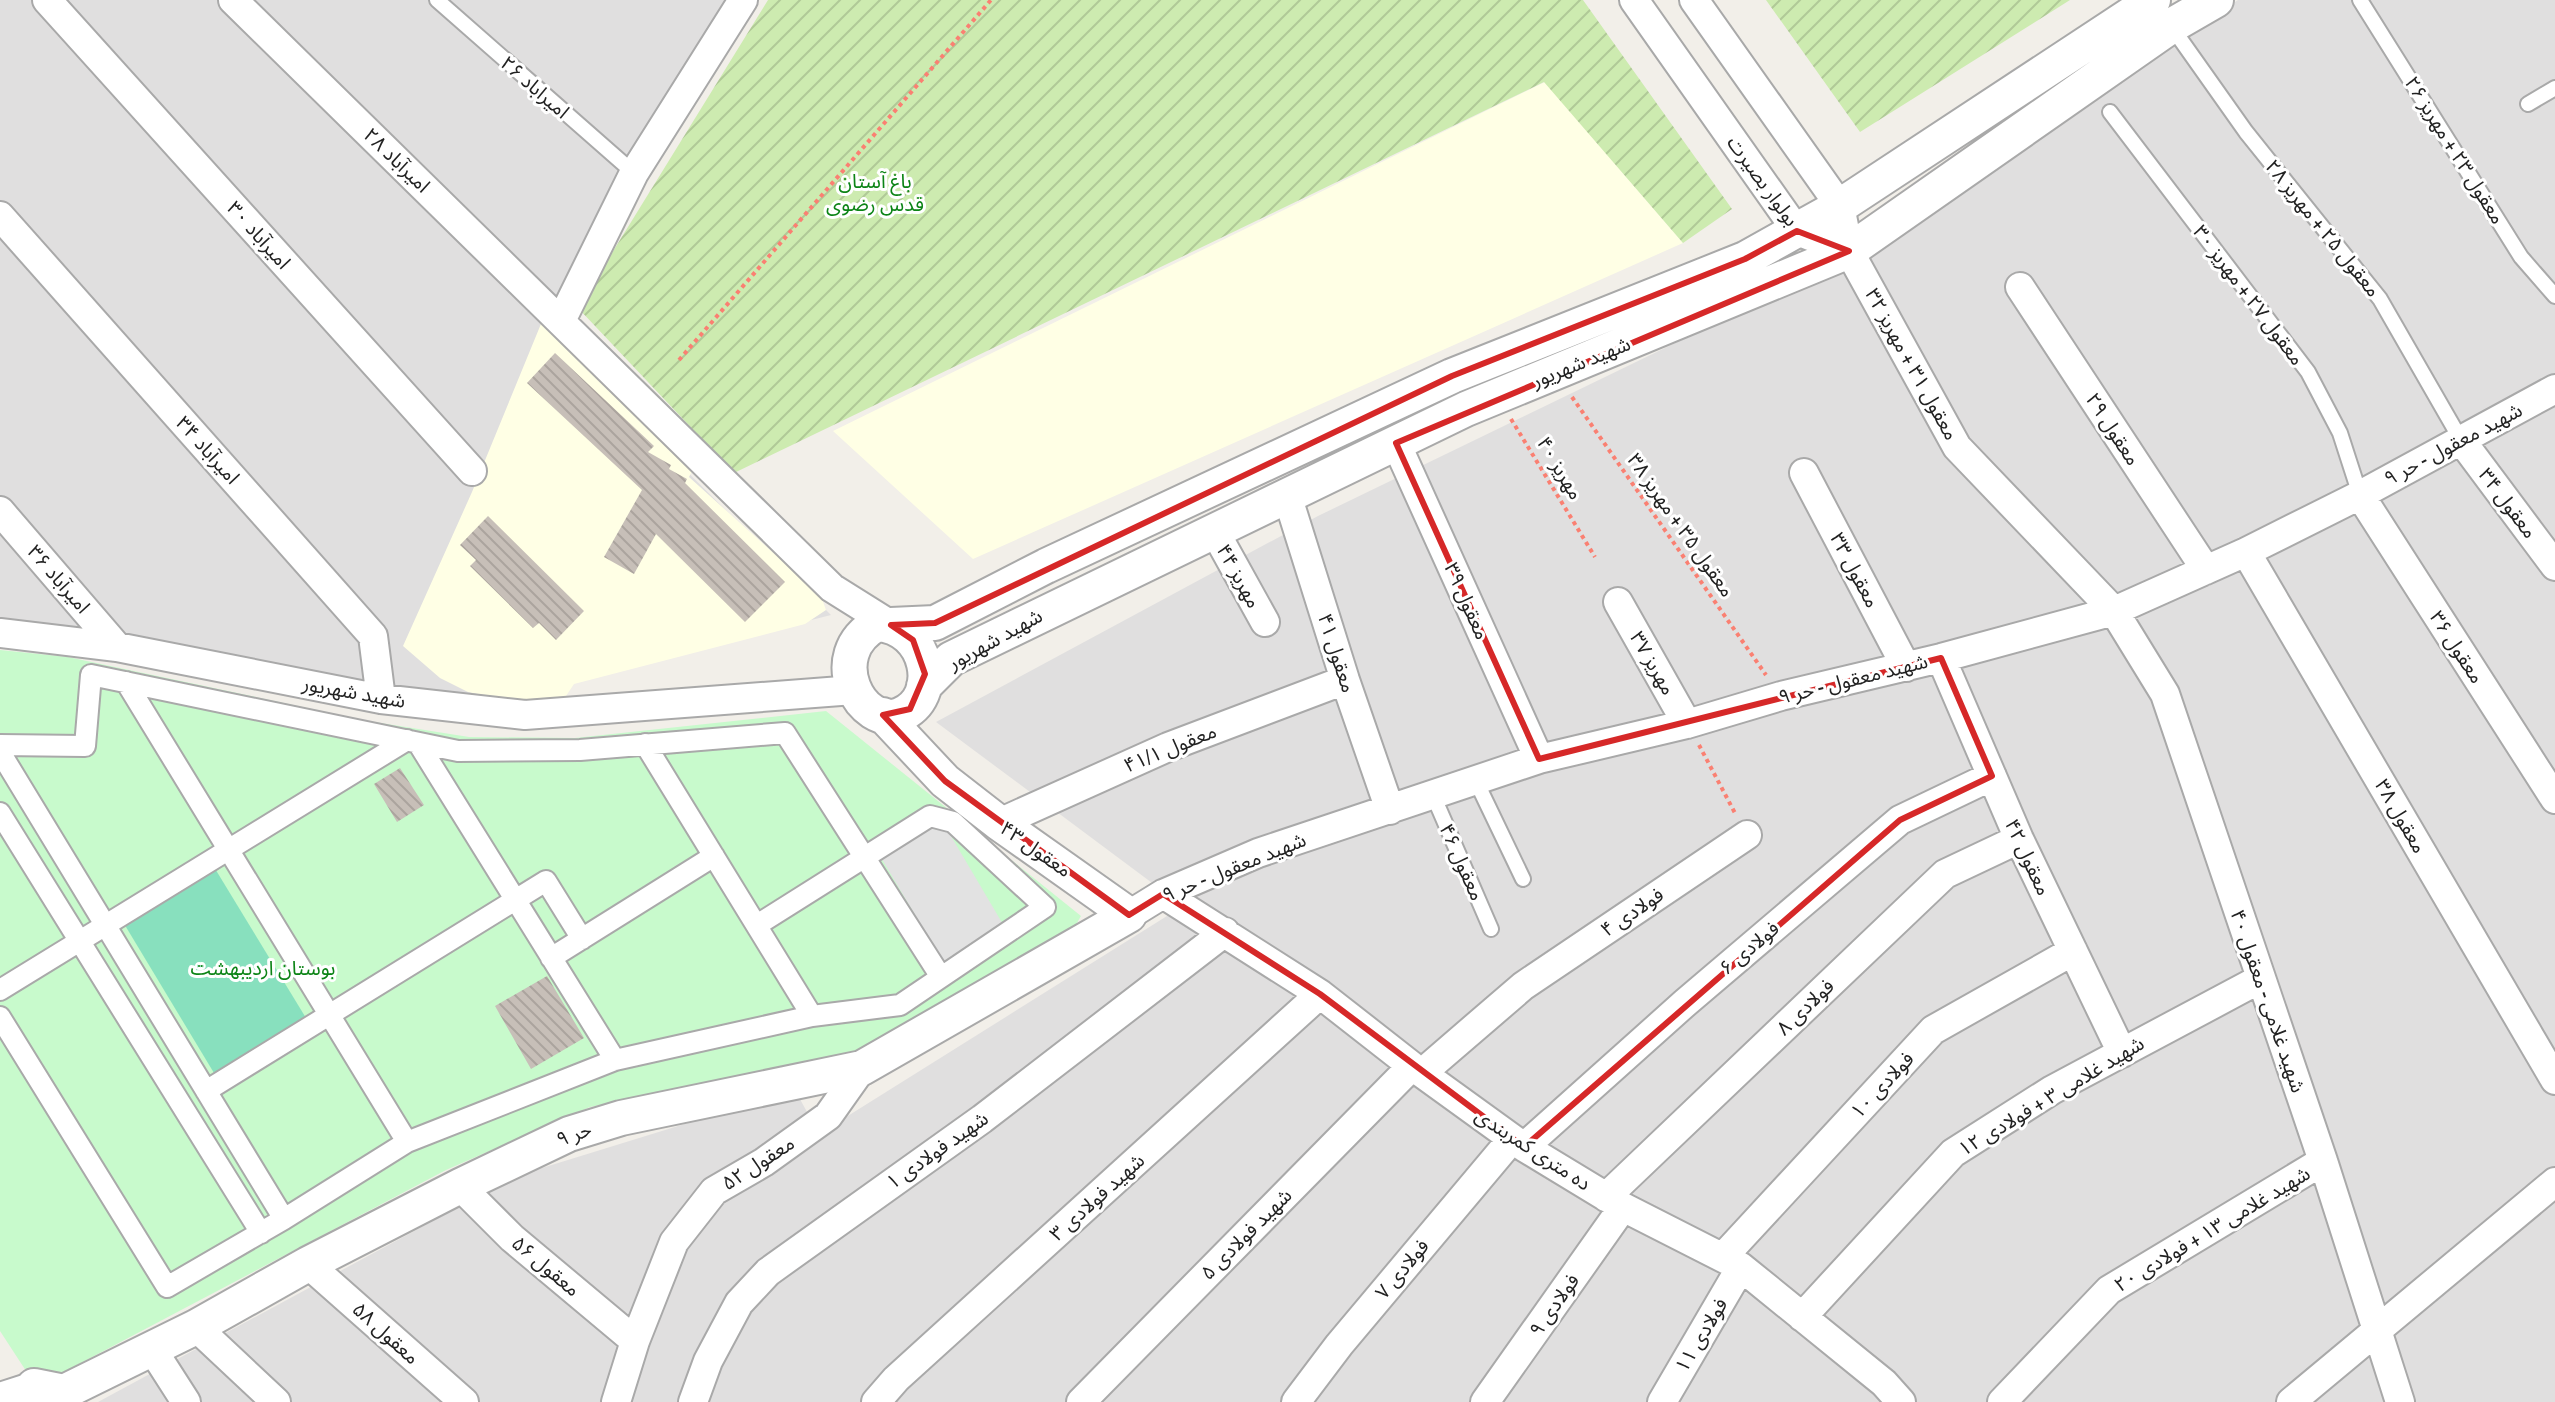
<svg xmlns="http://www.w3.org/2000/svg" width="2555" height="1402" font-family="'Archivo Narrow','Noto Sans Arabic',sans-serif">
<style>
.residential{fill:#e0dfdf}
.education{fill:#ffffe5}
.park{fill:#c8facc}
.garden{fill:url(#garden-furrows)}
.pitch{fill:#88e0be}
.parking{fill:#e2e2e2}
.building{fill:url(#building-back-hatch)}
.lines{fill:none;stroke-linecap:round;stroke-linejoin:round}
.service-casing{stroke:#a9a9a9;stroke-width:18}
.pedestrian-casing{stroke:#a9a9a9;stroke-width:24}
.minor-casing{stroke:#a9a9a9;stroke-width:32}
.tertiary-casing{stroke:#a9a9a9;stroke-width:38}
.path{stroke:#fa8072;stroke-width:4;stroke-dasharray:4 4;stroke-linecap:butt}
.service{stroke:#fff;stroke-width:14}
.pedestrian{stroke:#fff;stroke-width:20}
.minor{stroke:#fff;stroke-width:28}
.tertiary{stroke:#fff;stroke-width:34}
.marked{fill:none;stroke:#d62828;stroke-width:6;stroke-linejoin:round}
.labels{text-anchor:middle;stroke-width:6;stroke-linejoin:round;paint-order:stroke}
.street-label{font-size:20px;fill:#222;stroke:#fff}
.park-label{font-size:20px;fill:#0c8416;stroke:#fff}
</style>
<defs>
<pattern id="garden-furrows" width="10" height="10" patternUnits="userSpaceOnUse" patternTransform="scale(2)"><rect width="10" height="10" fill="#cdebb0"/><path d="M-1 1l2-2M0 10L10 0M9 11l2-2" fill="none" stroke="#b0c997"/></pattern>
<pattern id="building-back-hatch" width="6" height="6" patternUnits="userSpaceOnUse" patternTransform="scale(2)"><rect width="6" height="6" fill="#c7bfb8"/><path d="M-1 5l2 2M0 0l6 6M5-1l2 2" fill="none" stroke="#aba49e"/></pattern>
</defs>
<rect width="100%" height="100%" fill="#f2efe9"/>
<!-- residential -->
<path class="residential" d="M0,0H745L543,328L831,615L498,700L102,645L0,636Z
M2238,0H2555V1402H98L516,1176L795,1090L819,1134L1183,906L936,722L1318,516L1886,241Z"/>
<!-- education -->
<path class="education" d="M1545,82L1683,243L973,559L833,431Z
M543,319L694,467L689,477L821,596L826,610L805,624L574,684L564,699H503L468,692L440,678L403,646L472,492Z"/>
<!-- park -->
<path class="park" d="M0,650L68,657L368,721L469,737L575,738L826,711L1081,916L1071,933L852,1056L590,1107L446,1170L60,1374L30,1377L0,1331Z"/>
<!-- garden -->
<path class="garden" d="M768,0H1583L1732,209L1683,243L1544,82L734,473L578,308Z
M1766,0H2070L1860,132Z"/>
<!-- pitch -->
<path class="pitch" d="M214,867L306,1018L214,1073L123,922Z"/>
<!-- parking -->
<path class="parking" d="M927,828L948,831L1004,926L943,962L880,856Z"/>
<!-- building -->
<path class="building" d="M555,353L654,446L648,452L671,465L669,469L687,479L685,483L785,582L745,622L656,534L634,574L604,557L642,490L527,383Z
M488,516L584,611L556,640L539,623L533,628L470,566L476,560L460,545Z
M400,768L424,805L397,822L374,784Z
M547,976L584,1038L531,1069L495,1006Z"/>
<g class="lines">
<defs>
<path id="service" d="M437,0L634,173
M2360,0L2521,257L2555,296
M2171,26L2246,132L2380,299L2461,440
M2528,104L2555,88
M2110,112L2308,372L2340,433L2360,495
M1476,781L1523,879
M1433,795L1491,929"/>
<path id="pedestrian" d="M126,682L407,1142
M418,743L615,1060
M645,744L812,1016
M0,745L85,746L91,675L458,751L580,750L785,733L941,977
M0,752L284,1219
M0,813L261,1233
M551,958L714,856
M0,990L407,740
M0,1017L167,1287L284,1219L407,1142L615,1060L812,1016L900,1005L1045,907L953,822L930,816L757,925
M206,1091L546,881L582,939"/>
<path id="minor" d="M47,0L472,471
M233,0L832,588L891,625
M1634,0L1797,231L1849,251
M1694,0L1840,206L1849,251L1957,447L2114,611L2165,694L2323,1161L2400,1402
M0,216L373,636L381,699
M2020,287L2206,570
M561,321L634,173L743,0
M2461,440L2555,566
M1396,443L1539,759
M1804,473L1906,667
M1287,495L1345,680L1390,810
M2360,495L2555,799
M0,511L117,647
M1214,530L1265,622
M2246,552L2555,1080
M1618,602L1687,724
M0,633L117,647L381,699L525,715L854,690
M1941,658L2019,839L2122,1053
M999,823L1168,747L1345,680
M1163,894L1320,994L1412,1066L1524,1147L1623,1207L1741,1267L1884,1383L1901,1402
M1129,915L1163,894L1258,853L1539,759L1687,724L1781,696L1941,658L2114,611L2246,552L2360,495L2555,389
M1422,1073L1523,986L1747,835
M1524,1147L1685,1003L1900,820L1992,776
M460,1186L512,1238L635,1341
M1606,1197L1945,874L2019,839
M1723,1257L1933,1030L2073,951
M308,1264L464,1402
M1802,1317L1953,1153L2052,1090L2260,979
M196,1327L276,1402
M152,1349L186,1402
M0,1397L34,1386
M616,1402L635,1341L674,1242L714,1191L764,1162L828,1116L862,1068
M693,1402L708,1361L739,1303L768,1272L982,1119L1225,932
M876,1402L896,1379L1320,994
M1081,1402L1412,1066
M1296,1402L1339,1345L1512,1139
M1485,1402L1623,1207
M1662,1402L1741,1267
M2002,1402L2109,1290L2323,1161
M2291,1402L2555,1182"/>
<path id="tertiary" d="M877,624C929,627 943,698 900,715C862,730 821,655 877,624Z
M891,625L935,623L1046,566L1452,376L1745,259L1840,206L2153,0
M924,686L951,659L1466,409L1849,251L2171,26L2216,0
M34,1386L64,1392L196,1327L308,1264L460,1186L569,1134L621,1118L862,1068L1129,915L999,823L945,781L883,715"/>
</defs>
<!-- service casing -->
<use href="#service" class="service-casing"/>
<!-- pedestrian casing -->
<use href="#pedestrian" class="pedestrian-casing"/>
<!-- minor casing -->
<use href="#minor" class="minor-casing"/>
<!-- tertiary casing -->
<use href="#tertiary" class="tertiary-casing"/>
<!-- path -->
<path class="path" d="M679,360L991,0
M1572,397L1766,675
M1511,419L1595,557
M1699,745L1736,815"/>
<!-- service -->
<use href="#service" class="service"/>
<!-- pedestrian -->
<use href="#pedestrian" class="pedestrian"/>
<!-- minor -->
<use href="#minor" class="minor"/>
<!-- tertiary -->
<use href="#tertiary" class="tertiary"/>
</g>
<!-- marked area -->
<path class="marked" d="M1797,231L1849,251L1396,443L1539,759L1941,658L1992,776L1900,820L1524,1147L1320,994L1163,894L1129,915L945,781L883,715L910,709L925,674L913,640L891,625L935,623L1452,376L1745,259Z"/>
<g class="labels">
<!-- street labels -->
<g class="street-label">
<text transform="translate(535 87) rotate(41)" y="7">امیراباد ۲۶</text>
<text transform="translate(2455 150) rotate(58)" y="7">معقول ۲۳ + مهریز ۲۶</text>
<text transform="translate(397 160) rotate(44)" y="7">امیرآباد ۲۸</text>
<text transform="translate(1763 181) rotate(54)" y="7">بولوار بصیرت</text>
<text transform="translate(2323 228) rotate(51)" y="7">معقول ۲۵ + مهریز ۲۸</text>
<text transform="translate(259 235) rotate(48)" y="7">امیرآباد ۳۰</text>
<text transform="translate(2249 295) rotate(53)" y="7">معقول ۲۷ + مهریز ۳۰</text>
<text transform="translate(1581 362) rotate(-22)" y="7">شهید شهریور</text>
<text transform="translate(1912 364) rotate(61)" y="7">معقول ۳۱ + مهریز ۳۲</text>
<text transform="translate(2113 429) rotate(57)" y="7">معقول ۲۹</text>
<text transform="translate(2453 444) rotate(-28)" y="7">شهید معقول - حر ۹</text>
<text transform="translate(208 450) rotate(48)" y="7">امیرآباد ۳۴</text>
<text transform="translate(1560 468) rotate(59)" y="7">مهریز ۴۰</text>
<text transform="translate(2508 503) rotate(53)" y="7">معقول ۳۴</text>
<text transform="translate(1681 525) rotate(55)" y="7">معقول ۳۵ + مهریز ۳۸</text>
<text transform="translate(1855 570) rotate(62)" y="7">معقول ۳۳</text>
<text transform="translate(1239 576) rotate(61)" y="7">مهریز ۴۴</text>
<text transform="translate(59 579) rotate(49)" y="7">امیرآباد ۳۶</text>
<text transform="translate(1467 601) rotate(66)" y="7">معقول ۳۹</text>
<text transform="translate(995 639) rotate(-29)" y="7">شهید شهریور</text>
<text transform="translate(2457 647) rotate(57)" y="7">معقول ۳۶</text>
<text transform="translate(1337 653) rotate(72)" y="7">معقول ۴۱</text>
<text transform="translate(1653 663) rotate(60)" y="7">مهریز ۳۷</text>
<text transform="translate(1853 679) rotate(-14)" y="7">شهید معقول - حر ۹</text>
<text transform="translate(354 692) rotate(10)" y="7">شهید شهریور</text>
<text transform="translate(1170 748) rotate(-22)" y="7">معقول ۴۱/۱</text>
<text transform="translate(2401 816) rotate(60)" y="7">معقول ۳۸</text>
<text transform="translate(1036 849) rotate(35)" y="7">معقول ۴۳</text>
<text transform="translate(2028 857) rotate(65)" y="7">معقول ۴۲</text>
<text transform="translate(1462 862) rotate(66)" y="7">معقول ۴۶</text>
<text transform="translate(1234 867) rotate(-22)" y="7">شهید معقول - حر ۹</text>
<text transform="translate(1632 912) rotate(-34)" y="7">فولادی ۴</text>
<text transform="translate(1749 948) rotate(-40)" y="7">فولادی ۶</text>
<text transform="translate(2268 1001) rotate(71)" y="7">شهید غلامی - معقول ۴۰</text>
<text transform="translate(1805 1007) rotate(-44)" y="7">فولادی ۸</text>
<text transform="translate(1882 1085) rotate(-47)" y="7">فولادی ۱۰</text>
<text transform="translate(2051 1096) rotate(-31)" y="7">شهید غلامی ۳ + فولادی ۱۲</text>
<text transform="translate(574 1134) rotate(-20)" y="7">حر ۹</text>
<text transform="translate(1533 1149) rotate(33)" y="7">ده متری کمربندی</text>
<text transform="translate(937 1150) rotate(-35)" y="7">شهید فولادی ۱</text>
<text transform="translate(758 1163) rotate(-33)" y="7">معقول ۵۲</text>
<text transform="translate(1097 1197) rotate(-42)" y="7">شهید فولادی ۳</text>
<text transform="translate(2212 1229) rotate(-31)" y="7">شهید غلامی ۱۳ + فولادی ۲۰</text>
<text transform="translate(1246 1234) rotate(-45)" y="7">شهید فولادی ۵</text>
<text transform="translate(546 1266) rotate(40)" y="7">معقول ۵۶</text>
<text transform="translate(1402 1269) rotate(-50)" y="7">فولادی ۷</text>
<text transform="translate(1554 1305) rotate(-55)" y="7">فولادی ۹</text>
<text transform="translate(386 1333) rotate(42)" y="7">معقول ۵۸</text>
<text transform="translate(1701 1335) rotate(-59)" y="7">فولادی ۱۱</text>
</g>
<!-- park labels -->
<g class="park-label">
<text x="875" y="188">باغ آستان<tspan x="875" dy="23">قدس رضوی</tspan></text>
<text x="263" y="975">بوستان اردیبهشت</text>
</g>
</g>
</svg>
